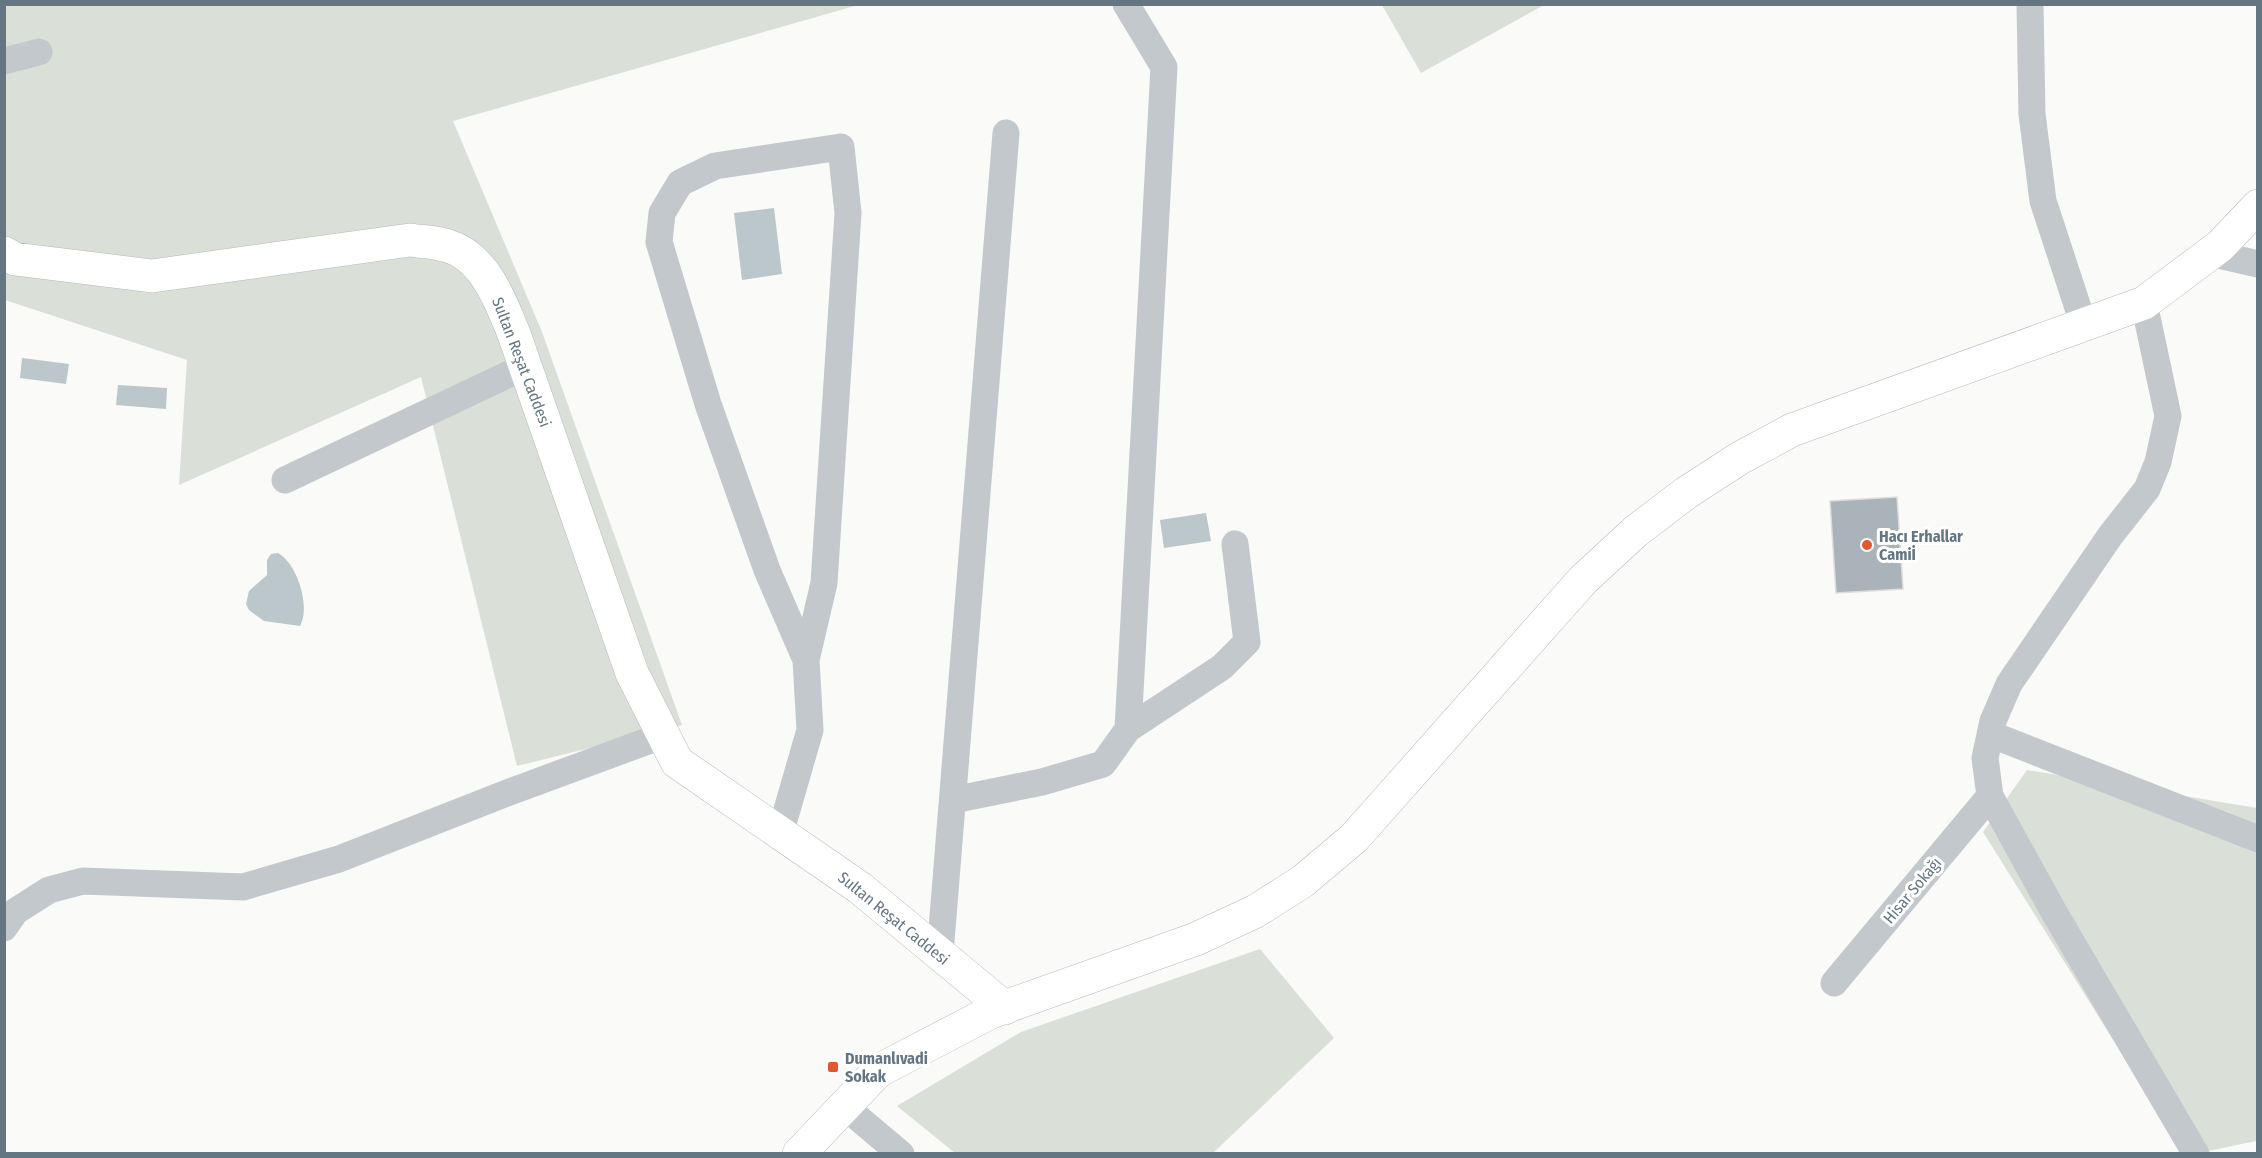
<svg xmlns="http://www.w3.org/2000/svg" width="2262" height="1158" font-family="'Fira Sans Condensed',sans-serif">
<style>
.green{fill:#dadfd7}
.water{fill:#bbc7cb}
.building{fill:#aab3b9;stroke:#dcdcda;stroke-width:1.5}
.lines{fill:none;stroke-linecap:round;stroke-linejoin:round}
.secondary-casing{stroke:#b3babf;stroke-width:34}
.street{stroke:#c3c8cc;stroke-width:27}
.secondary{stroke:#fff;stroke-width:33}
.poi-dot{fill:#e4572e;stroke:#fff;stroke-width:2}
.labels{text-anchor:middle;stroke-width:6;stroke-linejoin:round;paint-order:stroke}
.street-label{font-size:16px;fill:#657683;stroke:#fff}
.poi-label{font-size:16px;font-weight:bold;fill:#657683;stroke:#fff;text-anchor:start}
</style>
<rect width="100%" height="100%" fill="#fafaf8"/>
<!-- green -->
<path class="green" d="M5,5H858L453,121L542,332L682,725L517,766L421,377L179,485L187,360L5,300Z
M1382,5H1544L1421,73Z
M2027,770L2257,808V1141C2233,1145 2209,1153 2184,1153L1983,832Z
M1260,949L1334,1038L1213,1153H955L897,1106L1021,1032Z"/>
<!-- water -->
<path class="water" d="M774,208L782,274L742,280L734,213Z
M22,358L69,364L66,384L20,378Z
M118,385L167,388L166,409L116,405Z
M1206,513L1211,541L1164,548L1160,520Z
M278,553C297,563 311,607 300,626L264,621L249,610L246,604L249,591L267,575V560L271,554Z"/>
<!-- building -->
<path class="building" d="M1897,497L1903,589L1836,593L1830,501Z"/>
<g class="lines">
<defs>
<path id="secondary" d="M4,253L15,259L152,276L410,240C423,242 436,242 448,246C485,257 501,302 514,334L632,673L677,762L860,888L1005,1008
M799,1154L878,1071L991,1012L1196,939L1256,911L1303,881L1354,838L1583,580L1636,531L1686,493L1740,458L1792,430L2144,303L2220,246L2258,206"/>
</defs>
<!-- secondary casing -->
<use href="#secondary" class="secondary-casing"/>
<!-- street -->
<path class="street" d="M1126,4L1164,67L1128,729
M2030,4L2032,114L2043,201L2084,326
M4,61L39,52
M2210,253L2258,264
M2144,303L2168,416L2158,462L2147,489L2110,536L2009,684L1993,721L1985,758L1990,796L2055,914L2196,1154
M285,480L526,366
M1990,734L2258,839
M953,800L1042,782L1103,764L1128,729L1222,667L1247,642L1235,544
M780,834L810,730L806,660L824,583L848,213L841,147L715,166L680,183L662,213L659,242L708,404L767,570L806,660
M4,928L16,911L49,890L83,881L243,887L339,859L507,793L664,735
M940,954L1006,133
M1834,983L1990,796
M844,1106L901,1154"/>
<!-- secondary -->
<use href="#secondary" class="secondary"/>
</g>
<!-- markers -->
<g class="poi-dot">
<circle cx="1867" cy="545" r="6"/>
<rect x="827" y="1061" width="12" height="12" rx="3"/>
</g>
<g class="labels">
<!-- street labels -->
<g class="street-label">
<text transform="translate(522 362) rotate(69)" y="6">Sultan Reşat Caddesi</text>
<text transform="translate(1912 890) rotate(-50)" y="6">Hisar Sokağı</text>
<text transform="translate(894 918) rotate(39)" y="6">Sultan Reşat Caddesi</text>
</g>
<!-- poi labels -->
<g class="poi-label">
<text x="1879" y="542">Hacı Erhallar<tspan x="1879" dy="18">Camiİ</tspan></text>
<text x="845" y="1064">Dumanlıvadi<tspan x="845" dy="18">Sokak</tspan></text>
</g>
</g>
<!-- border -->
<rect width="2262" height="1158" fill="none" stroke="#657683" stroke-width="12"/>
</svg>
